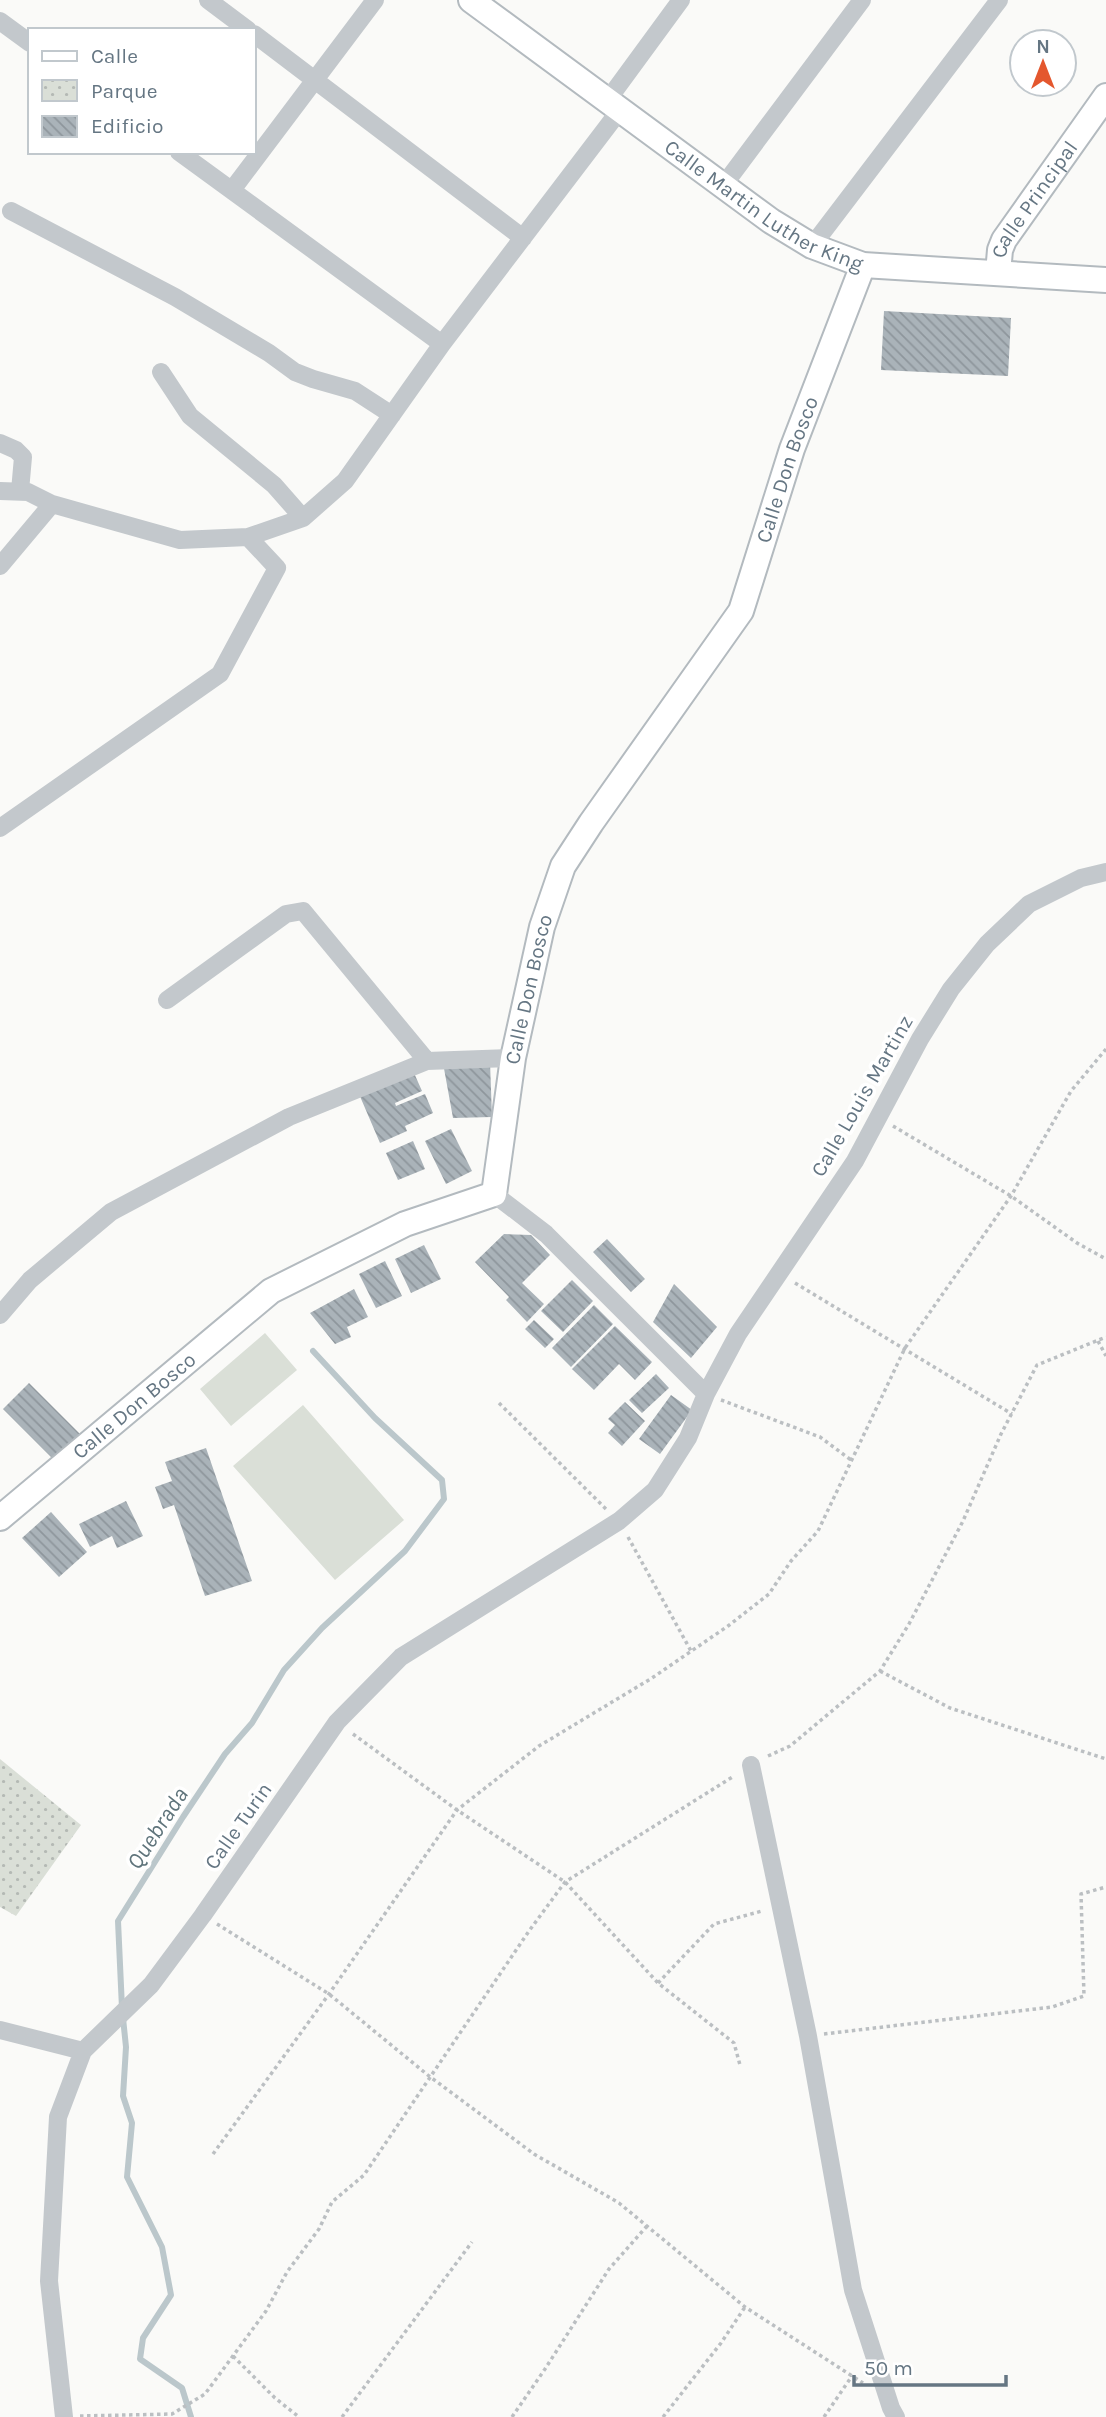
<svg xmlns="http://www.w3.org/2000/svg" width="1106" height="2417" font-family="Karla,sans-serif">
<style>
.grass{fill:#dadfd7}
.park{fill:url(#park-dots)}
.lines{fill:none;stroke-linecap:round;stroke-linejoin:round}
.stream{stroke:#bbc7cb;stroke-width:6}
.building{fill:url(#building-back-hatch)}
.secondary-casing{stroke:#b3babf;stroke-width:28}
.path{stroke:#bbbfc2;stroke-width:3.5;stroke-dasharray:3.5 3.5;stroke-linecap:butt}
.street{stroke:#c3c8cc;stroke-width:18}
.secondary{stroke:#fff;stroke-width:24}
.labels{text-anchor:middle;stroke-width:7;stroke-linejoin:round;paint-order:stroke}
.street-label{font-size:21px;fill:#657683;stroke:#fff}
.water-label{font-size:23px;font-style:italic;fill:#60757c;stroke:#fff}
</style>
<defs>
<pattern id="park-dots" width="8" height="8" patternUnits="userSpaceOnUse" patternTransform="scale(1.75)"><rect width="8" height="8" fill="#dadfd7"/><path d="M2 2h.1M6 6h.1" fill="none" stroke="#b4b9b4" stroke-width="1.8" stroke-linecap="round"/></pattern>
<pattern id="building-back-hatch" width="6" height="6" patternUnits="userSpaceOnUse" patternTransform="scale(1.75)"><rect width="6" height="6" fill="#aab3b9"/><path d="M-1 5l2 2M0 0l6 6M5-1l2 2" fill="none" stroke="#8e969c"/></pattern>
</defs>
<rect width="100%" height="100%" fill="#fafaf8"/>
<!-- grass -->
<path class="grass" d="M265,1333L297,1370L231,1426L200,1389Z
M303,1405L404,1520L335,1580L233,1466Z"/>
<!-- park -->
<path class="park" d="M0,1759L81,1825L16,1916L0,1907Z"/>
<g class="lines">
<!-- stream -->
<path class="stream" d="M122,2008L118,1921L183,1817L225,1754L252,1723L284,1670L322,1628L405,1551L444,1499L442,1480L375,1418L313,1351
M123,2018L126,2047L123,2096L132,2123L127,2177L162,2247L171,2295L143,2338L140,2359L182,2388L191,2417"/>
</g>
<!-- building -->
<path class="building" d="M884,311L1011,318L1008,376L881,370Z
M490,1062L492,1117L453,1118L443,1063Z
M414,1073L422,1091L395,1103L396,1106L425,1094L433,1113L405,1126L407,1131L380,1143L359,1094Z
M451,1129L472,1171L446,1184L425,1141Z
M413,1141L425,1169L398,1180L386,1153Z
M504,1234L531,1235L550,1255L522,1283L544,1304L527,1322L506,1300L509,1297L475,1262Z
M607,1239L645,1279L631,1292L593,1252Z
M424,1245L441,1279L411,1293L395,1259Z
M385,1261L402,1296L376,1308L359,1274Z
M572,1280L593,1301L563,1332L541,1311Z
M674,1284L717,1327L691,1358L653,1322Z
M354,1289L368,1317L347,1327L351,1337L335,1344L310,1313Z
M594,1305L613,1324L571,1367L552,1348Z
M534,1320L554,1339L545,1348L525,1329Z
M615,1326L652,1362L635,1380L619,1364L594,1390L572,1369Z
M656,1374L669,1388L642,1413L629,1400Z
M29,1383L82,1436L56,1462L3,1409Z
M671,1395L692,1410L660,1454L639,1439Z
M625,1402L645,1421L622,1446L608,1433L615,1425L608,1419Z
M206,1448L252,1581L205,1596L174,1505L163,1509L155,1487L172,1481L165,1462Z
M126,1501L143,1536L117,1548L112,1536L90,1547L79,1524Z
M51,1512L87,1552L59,1577L22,1538Z"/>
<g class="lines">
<defs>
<g id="secondary">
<path id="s1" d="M471,0L771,221L812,246L863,265L1106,280"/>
<path id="s2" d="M998,273L1000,250L1004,240L1106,96"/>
<path id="s3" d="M0,1518L271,1291L405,1224L494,1194L513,1058L542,927L563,866L591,823L741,611L792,449L863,265"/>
</g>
</defs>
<!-- secondary casing -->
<use href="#secondary" class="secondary-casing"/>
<!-- path -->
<path class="path" d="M893,1126L1011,1196L1077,1243L1106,1259
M795,1283L1012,1414
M1098,1341L1106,1356
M721,1400L820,1437L851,1460
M499,1403L606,1509
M628,1537L691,1651
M880,1671L950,1708L1106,1759
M353,1734L457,1810L565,1882L658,1983L734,2043L740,2065
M768,1756L790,1746L880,1671L909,1624L963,1521L1001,1434L1037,1365L1106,1337
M217,1924L329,1994L429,2076L534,2154L619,2203L745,2307L863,2383
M658,1983L714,1924L762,1911
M824,2034L1052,2007L1084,1996L1081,1894L1106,1887
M213,2154L329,1994L457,1810L539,1746L652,1678L728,1626L769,1594L791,1561L818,1531L905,1348L1011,1196L1071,1091L1106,1049
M233,2356L275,2398L299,2417
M80,2416L172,2414L205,2394L266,2311L287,2272L319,2229L332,2202L364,2175L529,1931L565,1882L734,1776
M342,2417L472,2242
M512,2417L545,2369L609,2269L647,2226
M663,2417L721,2343L745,2307
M824,2417L852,2376"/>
<!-- street -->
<path class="street" d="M208,0L248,30
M0,21L30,43
M254,34L523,238
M607,101L681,0
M179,152L442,344
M723,186L862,0
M232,190L375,0
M11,211L175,297L269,353L295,372L313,379L355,391L392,415
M812,246L999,0
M161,372L190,416L274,485L303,518
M0,443L16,450L23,457L20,491
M0,491L28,492L52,504L180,540L248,537L303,518L345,481L442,344L620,110
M0,566L52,504
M0,828L220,674L277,568L248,537
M167,1000L286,914L303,911L427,1061
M494,1194L546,1234L706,1394
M0,1315L30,1280L111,1212L289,1117L427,1061L513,1058
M751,1765L808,2036L853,2290L891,2408L896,2417
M0,2030L83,2051
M64,2417L49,2281L58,2117L83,2051L151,1985L203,1915L337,1722L401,1657L619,1521L655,1490L688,1438L706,1394L738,1334L855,1161L920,1039L951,989L987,944L1029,904L1081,878L1106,872"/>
<!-- secondary -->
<use href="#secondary" class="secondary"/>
</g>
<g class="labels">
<!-- street labels -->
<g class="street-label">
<text dy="7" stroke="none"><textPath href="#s2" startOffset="84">Calle Principal</textPath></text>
<text dy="7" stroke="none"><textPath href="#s1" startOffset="359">Calle Martin Luther King</textPath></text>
<text dy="7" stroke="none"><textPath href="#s3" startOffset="1393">Calle Don Bosco</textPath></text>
<text dy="7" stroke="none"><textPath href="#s3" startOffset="805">Calle Don Bosco</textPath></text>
<text transform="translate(862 1096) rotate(-60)" y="7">Calle Louis Martinz</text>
<text dy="7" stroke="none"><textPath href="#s3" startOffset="175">Calle Don Bosco</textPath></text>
<text transform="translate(238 1826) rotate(-55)" y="7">Calle Turin</text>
</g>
<!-- water labels -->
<g class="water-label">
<text transform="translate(157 1828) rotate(-57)" y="8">Quebrada</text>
</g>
</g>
<!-- legend -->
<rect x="28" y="28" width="228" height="126" fill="#ffffff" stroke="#c1c8cd" stroke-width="2"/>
<rect x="42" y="51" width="35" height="10" fill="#ffffff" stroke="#c1c8cd" stroke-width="2"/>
<text x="91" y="63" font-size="21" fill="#657683">Calle</text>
<rect x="42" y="80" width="35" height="21" fill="url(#park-dots)" stroke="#c1c8cd" stroke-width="2"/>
<text x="91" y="98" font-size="21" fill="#657683">Parque</text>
<rect x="42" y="116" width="35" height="21" fill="url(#building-back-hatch)" stroke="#c1c8cd" stroke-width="2"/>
<text x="91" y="133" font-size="21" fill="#657683">Edificio</text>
<!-- north arrow -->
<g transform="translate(1043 63)"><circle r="33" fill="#ffffff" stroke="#c1c8cd" stroke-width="2"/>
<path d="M0-5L12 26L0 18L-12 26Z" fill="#e4572e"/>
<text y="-10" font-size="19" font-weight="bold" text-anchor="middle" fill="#657683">N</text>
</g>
<!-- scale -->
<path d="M854 2375v10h152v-10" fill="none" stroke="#657683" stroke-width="3.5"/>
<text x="864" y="2375" font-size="21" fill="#657683" stroke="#ffffff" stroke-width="5" paint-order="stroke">50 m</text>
</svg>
